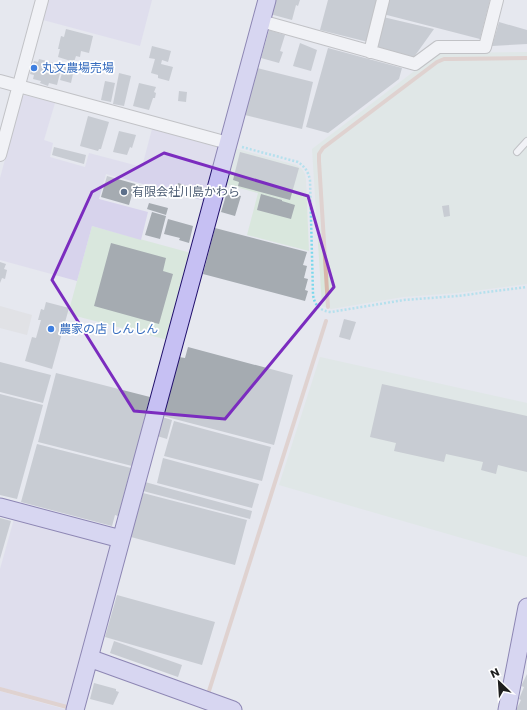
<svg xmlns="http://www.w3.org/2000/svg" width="527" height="710" font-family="Poppins,'Noto Sans JP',sans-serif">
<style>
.industrial{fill:#d9e7dd}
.farmland{fill:#d7d3ec}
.parking{fill:#dbdbdb}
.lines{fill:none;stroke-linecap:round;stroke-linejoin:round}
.stream{stroke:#d8b8ab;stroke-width:4}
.building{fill:#a5abb1}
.lane-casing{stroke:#969696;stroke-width:8}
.street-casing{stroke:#969696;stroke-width:14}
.secondary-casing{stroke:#21106c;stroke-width:19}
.path{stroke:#7ad8ec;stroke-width:2.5;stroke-dasharray:2 2;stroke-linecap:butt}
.lane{stroke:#fff;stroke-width:6}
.street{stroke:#fff;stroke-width:12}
.secondary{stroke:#c6c0f3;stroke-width:17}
.marked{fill:none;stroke:#7b2cbf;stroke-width:3;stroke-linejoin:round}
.shop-dot{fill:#3f7fe0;stroke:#fff;stroke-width:1.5}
.service-dot{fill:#5c6f8a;stroke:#fff;stroke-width:1.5}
.labels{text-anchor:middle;stroke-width:3.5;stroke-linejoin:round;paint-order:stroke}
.shop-label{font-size:12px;fill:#366cbe;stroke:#fff;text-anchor:start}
.service-label{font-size:12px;fill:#4e5e75;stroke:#fff;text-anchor:start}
</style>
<rect width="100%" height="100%" fill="#e6e8ef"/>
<!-- industrial -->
<path class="industrial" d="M527,52V284L457,293L403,297L331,309L322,306L312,149L438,53Z
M234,148L296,165L302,169L305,174L306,180L309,251L247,235L258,193L225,184Z
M92,226L191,253L168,340L68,314Z
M320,357L527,403V557L279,485Z"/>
<!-- farmland -->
<path class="farmland" d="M48,0H152L140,46L43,20Z
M25,95L55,103L44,140L53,143L50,157L85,167L89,153L142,167L152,129L217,147L219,150L205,201L106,174L99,199L148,212L141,240L92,226L77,281L0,260V178L22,96Z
M14,519L109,544L112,548L69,706L0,687V569Z
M0,691L68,710H0Z"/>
<!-- parking -->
<path class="parking" d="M0,306L32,315L27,335L0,328Z"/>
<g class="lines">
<!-- stream -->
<path class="stream" d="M328,307L319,161V154L323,148L437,62L444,59H451L527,58
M0,689L67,707
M209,691L326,321"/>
</g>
<!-- building -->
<path class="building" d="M274,0H300L298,6L296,5L292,20L270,14Z
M328,0H378L368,42L320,30Z
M387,0H490L480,39L383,14Z
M383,17L434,29L414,57L375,47Z
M499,22L527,30V44L492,46Z
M66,29L93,36L89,53L81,51L80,57L76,56L74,62L58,57L60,49H58L61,36L64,37Z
M269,30L285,35L280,51L283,52L279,63L261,58Z
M300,43L317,50L311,71L293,66Z
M152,46L171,51L168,62L162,60L161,64L173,67L169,81L158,78V75L151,73L155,59L149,58Z
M328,48L402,68L399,79L328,133L306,127Z
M39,59L62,65L57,85L49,83L48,86L40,83L41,81L33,79L34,75L30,74L34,61L38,62Z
M64,66L74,69L71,83L60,80Z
M257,68L313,82L302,129L245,115Z
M119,73L131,76L124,106L113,104Z
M105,81L115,83L111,102L101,100Z
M139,83L156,87L154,92L156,93L155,98H153L149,110L133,106Z
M179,91L187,92L186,102L178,101Z
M88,116L109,122L101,149H99L98,151L80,146Z
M119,131L136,135L132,148L130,147L127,155L113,152Z
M54,147L86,155L84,164L52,155Z
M240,152L299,168L290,200L238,186L239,182L233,180Z
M107,176L146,187L144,194L133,191L129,205L101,197Z
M178,183L195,188L193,196L176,191Z
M227,192L241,196L235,216L221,212Z
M261,194L282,200V201L295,205L291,219L257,210Z
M149,203L168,208L166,215L147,209Z
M449,205L450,216L444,217L442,206Z
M152,212L166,216L160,239L145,235Z
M168,219L193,226L189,243L179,240L180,238L164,234Z
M215,228L307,252L303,265L307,266L304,278L308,279L305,290L308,291L305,301L203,274Z
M111,243L166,258L163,271L173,274L159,324L94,306Z
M0,262L6,264L4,269L7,270L5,279L2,278L0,283Z
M46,302L69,308L52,369L25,361L32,337L36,338L41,320H38L41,309L44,310Z
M344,319L356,322L350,340L339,337Z
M188,347L293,375L274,445L163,416L179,357L185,358Z
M0,362L51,375L43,403L0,392Z
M56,373L150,397L132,466L38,442Z
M382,384L527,416V472L498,465L496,474L481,470L483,462L446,454L444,462L394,451L396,443L370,437Z
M0,394L43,405L17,499L0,495Z
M162,417L172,420L167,439L157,436Z
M174,421L271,447L262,481L164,456Z
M37,444L131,468L118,516L115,515L112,526L21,502Z
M163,458L259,484L252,508L157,483Z
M145,482L252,511L250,519L143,491Z
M143,493L247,520L235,565L131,537Z
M0,518L11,521L0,559Z
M117,595L215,622L202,665L105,637Z
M114,641L182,665L178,677L110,653Z
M527,674V710H516L521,700L519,699L524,687L521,686Z
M94,683L116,689V691L119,692L113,705L90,699Z"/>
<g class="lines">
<defs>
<path id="lane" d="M517,152L527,141"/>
<path id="street" d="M261,21L415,64L438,47H485L497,0
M370,52L383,0
M0,81L228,143
M0,155L42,0"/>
<path id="secondary" d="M0,507L121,539
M89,658L233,710
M75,710L267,0
M507,710L527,607"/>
</defs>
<!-- lane casing -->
<use href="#lane" class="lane-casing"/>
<!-- street casing -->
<use href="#street" class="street-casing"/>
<!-- secondary casing -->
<use href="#secondary" class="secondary-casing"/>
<!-- path -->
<path class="path" d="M242,147L298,162C305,167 308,171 310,180L313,294C314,305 320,311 331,312L404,300L457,296L527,287"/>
<!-- lane -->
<use href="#lane" class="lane"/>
<!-- street -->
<use href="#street" class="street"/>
<!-- secondary -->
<use href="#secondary" class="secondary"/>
</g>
<!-- marked area -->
<path d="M0 0H527V710H0ZM164,153L308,196L334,287L225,419L134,411L52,280L92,192Z" fill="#e6e8ef" fill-opacity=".55" fill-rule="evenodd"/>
<path class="marked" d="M164,153L308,196L334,287L225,419L134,411L52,280L92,192Z"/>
<!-- markers -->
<g class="shop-dot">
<circle cx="34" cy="68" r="4"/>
<circle cx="51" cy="329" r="4"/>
</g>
<circle class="service-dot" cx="124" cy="192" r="4"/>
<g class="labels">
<!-- shop labels -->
<g class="shop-label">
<text x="42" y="72">丸文農場売場</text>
<text x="59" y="333">農家の店 しんしん</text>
</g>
<!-- service labels -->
<g class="service-label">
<text x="132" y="196">有限会社川島かわら</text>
</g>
</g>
<!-- north arrow -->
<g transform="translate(499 682) rotate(335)" stroke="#ffffff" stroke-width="3" paint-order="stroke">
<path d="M0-3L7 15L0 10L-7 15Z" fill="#1f1f1f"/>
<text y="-6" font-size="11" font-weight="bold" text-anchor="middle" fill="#1f1f1f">N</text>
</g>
</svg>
